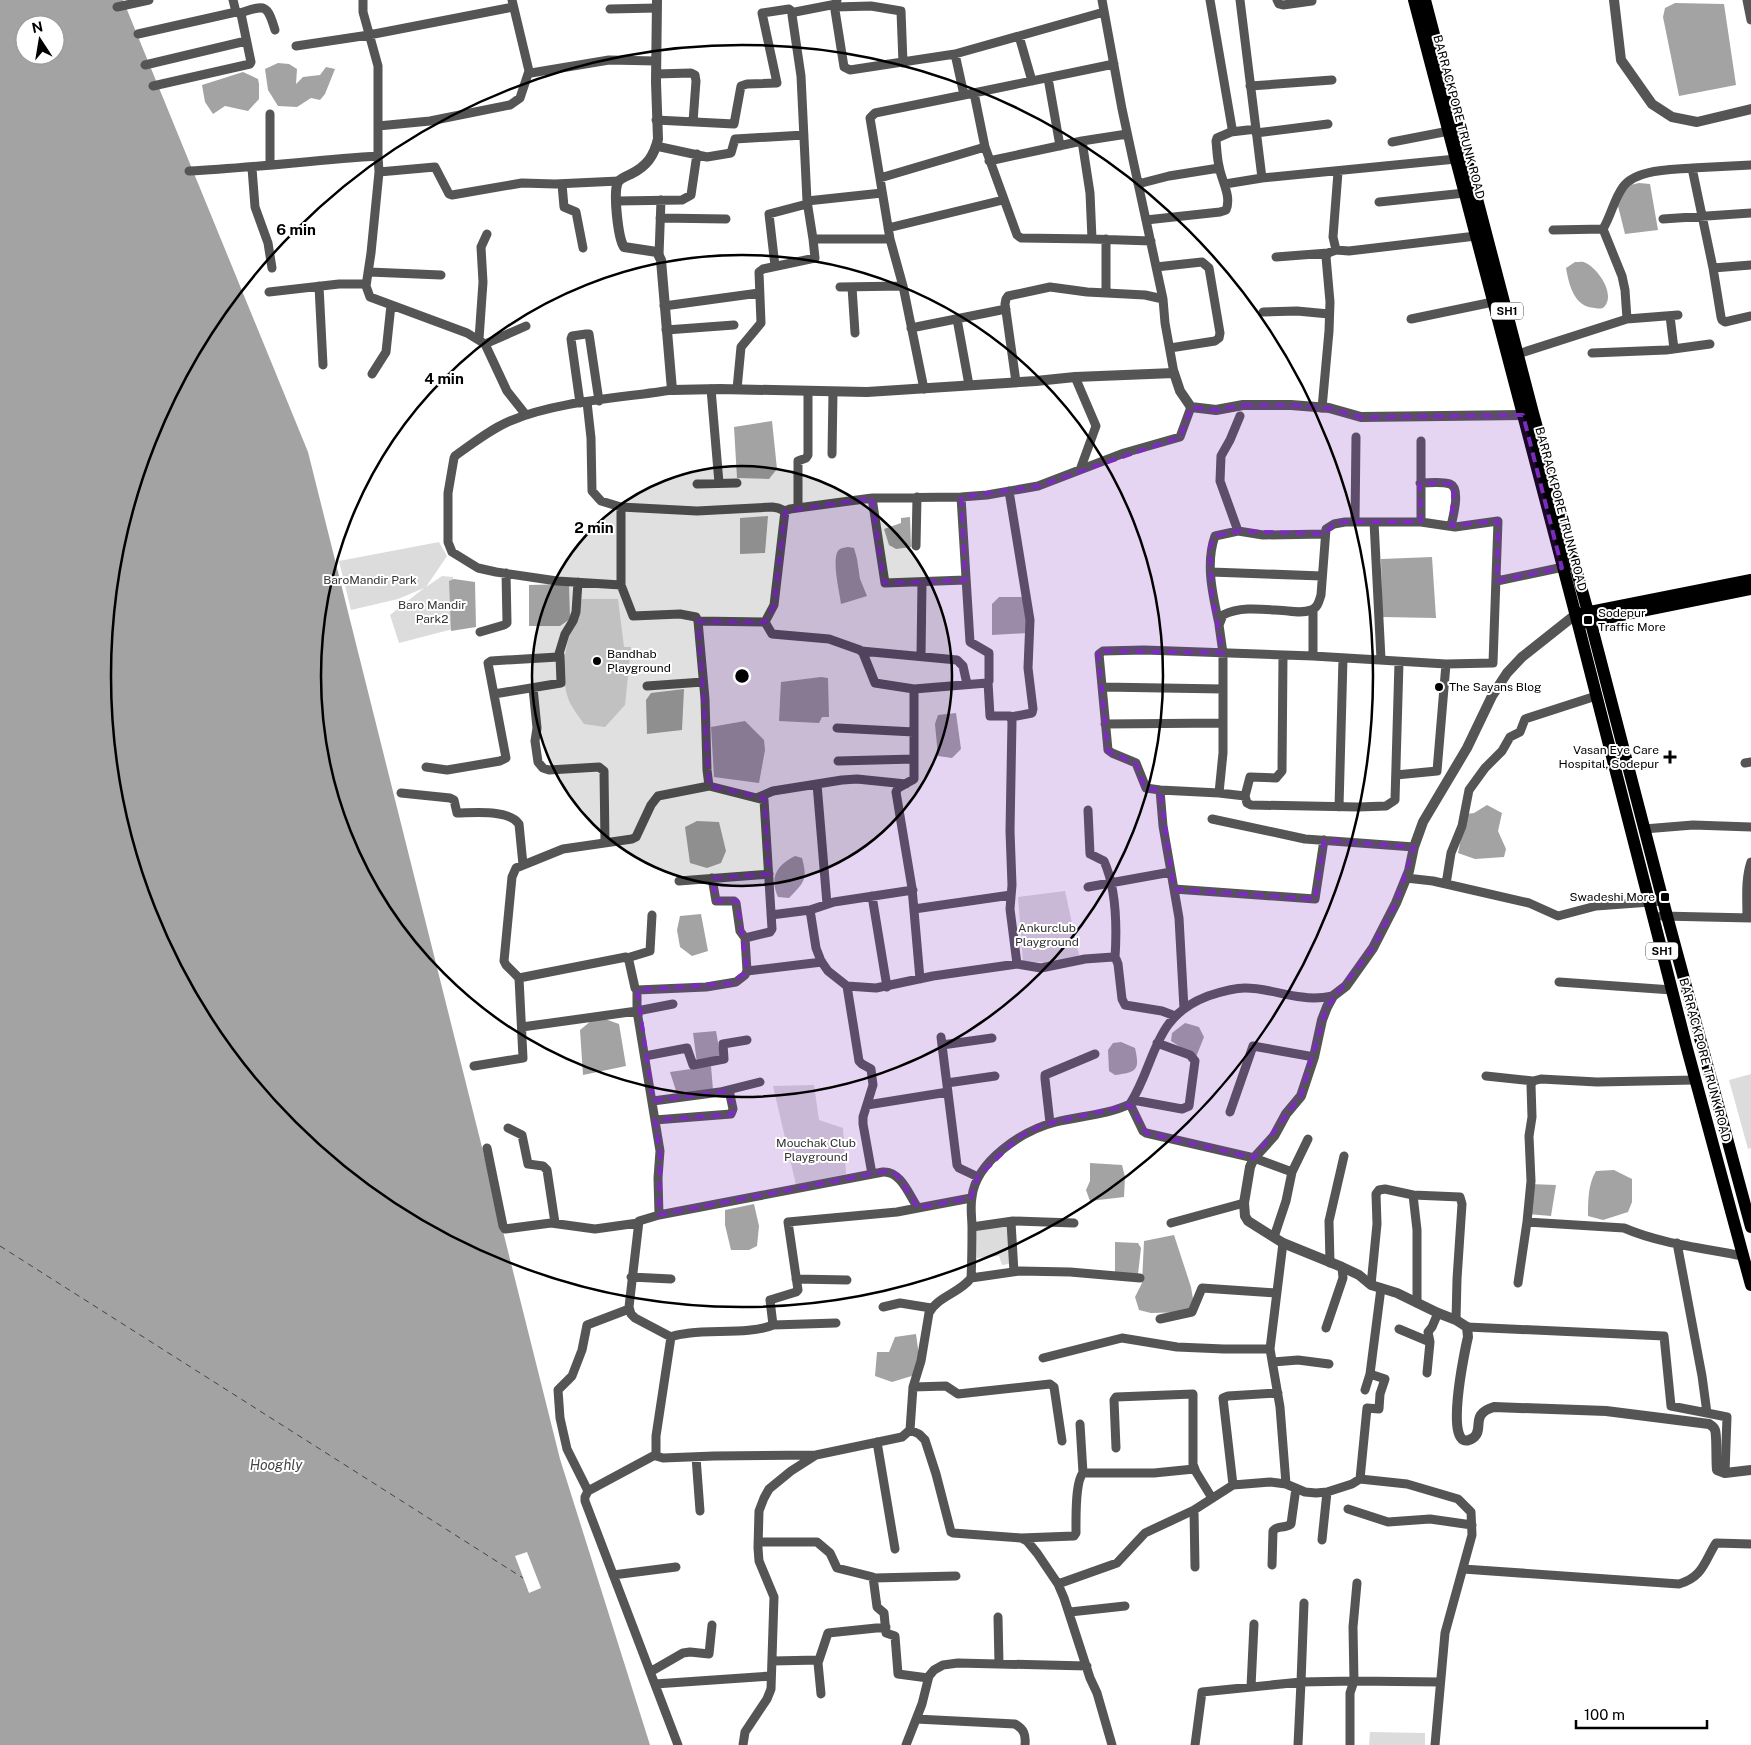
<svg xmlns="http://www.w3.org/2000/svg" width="1751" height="1745" font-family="'Public Sans',sans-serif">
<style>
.green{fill:#dcdcdc}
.water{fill:#a3a3a3;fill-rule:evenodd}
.pier{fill:#fff}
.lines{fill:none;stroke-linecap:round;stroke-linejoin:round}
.ferry{stroke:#444;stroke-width:1;stroke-dasharray:6 5;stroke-linecap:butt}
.minor{stroke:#555;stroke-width:9}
.tertiary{stroke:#555;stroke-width:10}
.primary{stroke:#000;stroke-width:12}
.marked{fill:#7b2cbf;fill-opacity:0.2;stroke:#7b2cbf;stroke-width:4;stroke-dasharray:10 6;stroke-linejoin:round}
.ring{fill:none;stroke:#000;stroke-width:2.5}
.poi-dot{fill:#000;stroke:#fff;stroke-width:2}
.labels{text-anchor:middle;stroke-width:4;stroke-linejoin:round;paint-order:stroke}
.shield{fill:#fff;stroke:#4c4c4c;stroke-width:1}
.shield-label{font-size:11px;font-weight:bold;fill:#000}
.street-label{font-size:12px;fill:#000;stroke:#fff}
.park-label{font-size:12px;fill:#333;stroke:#fff}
.poi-label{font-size:12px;fill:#000;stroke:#fff;text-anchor:start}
.water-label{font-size:14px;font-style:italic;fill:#444;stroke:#fff}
.centre{fill:#000;stroke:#fff;stroke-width:2.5}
.ring-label{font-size:15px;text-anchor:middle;font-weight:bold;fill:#000;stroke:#fff;stroke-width:4;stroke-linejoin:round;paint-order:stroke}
</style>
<rect width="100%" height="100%" fill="#fff"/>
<!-- green -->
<path class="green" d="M439,542L447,556L426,587L442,576L453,577L457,628L399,643L390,615L424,588L398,599L351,610L339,561Z
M582,599H618L624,647H631L625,705L605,727L584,724C579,717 573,709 569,701C556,666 570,631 582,599Z
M1065,891L1079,955L1052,963L1023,961L1018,897Z
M1751,1074V1148L1748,1149L1729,1080Z
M814,1085L819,1120L843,1128L846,1174L796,1185L773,1086Z
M1010,1223L1014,1263L1002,1265L999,1256L977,1258V1229Z
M1370,1732L1425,1733V1745H1369Z"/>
<!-- water -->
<path class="water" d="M0,0H123L308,452L560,1459L650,1745H0ZM25,25H55V55H25Z
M1675,3L1724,4L1736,85L1679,96L1663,17L1665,8Z
M278,63L289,64L297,69L296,84L303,77L320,75L326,67L335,69L325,94L320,100L311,98L297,107L278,106L268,90L265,69Z
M243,72L258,79L259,84V99L248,111L225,106L213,114L205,102L202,85Z
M1639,183L1650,184L1658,230L1625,234L1618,206L1626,186Z
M1575,262C1579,262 1583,261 1586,263C1598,269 1615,293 1605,306C1603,309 1599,309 1595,308C1574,307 1569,285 1566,268Z
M772,421L777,469L769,479L737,478L734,427Z
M768,516L765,553L740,554V518Z
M910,517L911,547L896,549L889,545L884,529L901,523V518Z
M848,547L854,548L857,559L860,579L867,596L841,604C840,593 830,555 840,549C842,548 846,547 848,547Z
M1432,557L1436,618L1382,617L1381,559Z
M454,579L475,582L476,627L451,631L449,581Z
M569,584L570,619L560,626H529V585Z
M999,597H1025L1027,633L992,635V604Z
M821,677L828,678L829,717H822L819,723L779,721L781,682Z
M684,689L682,730L647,734L646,700L651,693Z
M956,713L961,749L952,758L938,756L935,724L938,715Z
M745,721L764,740L765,750L759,783L714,777L711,727Z
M1487,805L1502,813L1498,831L1506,849L1504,857L1475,859L1458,853L1466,814L1474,813Z
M697,821L719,822L726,851L721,863L707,868L690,863L685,827Z
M795,856L802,858C808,880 804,882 789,898L778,897C769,877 777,865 795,856Z
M701,914L708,951L692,956L680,947L677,930L680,916Z
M605,1019L619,1024L626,1066L583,1075L580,1030L591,1021Z
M1185,1023L1199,1027L1204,1037L1196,1057L1171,1041L1172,1033Z
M716,1031L721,1059L697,1063L693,1033Z
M1121,1042L1135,1048C1140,1070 1137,1072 1115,1075L1109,1071L1108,1050L1113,1043Z
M711,1066L713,1090L677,1094L670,1072Z
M1090,1163L1122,1165L1125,1177L1124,1197L1090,1201L1086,1190L1090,1181Z
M1614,1170L1632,1179V1202L1628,1212L1603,1220L1588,1216C1588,1201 1588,1184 1596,1171Z
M1529,1184L1556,1185L1551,1216L1528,1214Z
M754,1204L759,1226L757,1246L749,1250H731L725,1225V1210Z
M1174,1235L1191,1287L1193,1299L1188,1312L1151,1313L1139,1310L1135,1297L1142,1283L1144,1241Z
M1115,1242L1138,1243L1141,1248L1138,1274L1115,1273Z
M916,1334L919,1356L915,1375L892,1382L875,1376L877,1352H889L895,1337Z"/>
<!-- pier -->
<path class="pier" d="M527,1552L541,1588L529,1593L515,1556Z"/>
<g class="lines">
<!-- ferry -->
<path class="ferry" d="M0,1246L523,1578"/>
<!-- minor -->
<path class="minor" d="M512,0L529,71L531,73L609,60L656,61
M1102,0L1122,109L1163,299L1165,323L1174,373
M1240,0L1262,178L1456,159
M1277,0L1279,4L1283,5L1312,1
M1747,0L1751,20
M834,4L844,67L850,70L955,54L1104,12
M117,7L149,0
M835,7L871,6L901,11L903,63
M610,9L657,8
M240,13C265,5 267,3 275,30
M138,34L236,12
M1019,36L1032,81
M296,46L369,35L513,7
M955,54L964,95L1114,64
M145,65L246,41
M656,74L691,73L695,75L696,81L693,122
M1048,78L1060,146
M153,86L250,64L251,62L241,14L236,12L233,0
M1250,86L1332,80
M270,114V165
M656,120L734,124L741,86L747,84L777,83L762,13L789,9L794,13
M378,126L430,121L510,105L520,98L529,71
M1231,132L1256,129
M1256,133L1328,124
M1392,142L1449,131
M656,146L707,157L731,153L735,139L804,135
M985,147L1017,235L1021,238L1092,239L1090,193L1082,141
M378,156L379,172L371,253L366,286L370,297L467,333L485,344L507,391L526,415
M989,161L1082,141L1127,134
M252,168L255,207L268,243L272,268
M1692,168L1751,165
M189,171C252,168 315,160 378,156V66L363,12V0
M379,172L435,167L449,194L452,195L522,183L555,184L619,181
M1338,172L1333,237L1336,250L1349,251L1476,236
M880,178L985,147L974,93
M562,184L564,207L576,212L583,248
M1138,184L1169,176L1219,168
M1225,184L1262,178
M617,201L682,200L691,195L697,154
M807,201L882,193
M1379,202L1465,193
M660,218L726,219
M1663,219L1751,213
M1146,220L1220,212L1226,210C1232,196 1221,180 1219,166C1217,158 1217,150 1216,141L1217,138L1231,132L1232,128L1210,0
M888,228L1003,200
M1553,230L1603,229
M813,239H890
M1092,239L1151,241
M1106,239V293
M659,255L661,200
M1276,257L1328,253
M775,266L769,214L807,204
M1156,267L1202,262L1209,268L1220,333L1219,338L1215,341L1170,348
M1713,268L1751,265
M369,272L441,275
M319,286L323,365
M840,287L903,286
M852,287L855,333
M269,292L339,284H366
M664,306L759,293
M1263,312L1297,311L1329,314
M1670,316L1674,349
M957,319L969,385
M1411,319L1493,302
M1627,319L1678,315
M911,328L1006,309
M666,330L734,325
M479,339L483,282L481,247L487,234
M485,344L526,326
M1592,353L1666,350L1710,344
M1518,354L1627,319L1625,290L1622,276L1603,229C1611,216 1614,199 1623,187C1635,169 1672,170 1692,168L1713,268L1721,317L1722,320L1725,322L1751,316
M372,374L386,352L391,305
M1075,377L1096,426L1080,470
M1016,382L1005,304L1006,299L1008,296L1050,287L1087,292L1145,295L1163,299
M711,389L719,483
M737,389L741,347L761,323L759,272L763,269L815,258L813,239L807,201L801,76L792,15L795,12L836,4L837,0
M924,389L903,286L890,239L870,118L875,113L964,95
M672,390C621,398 557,401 510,421C491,429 473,443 455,456L454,458L448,493V542L452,552L478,568L496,572L557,581L621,585L633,616L680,614L696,617L698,621L705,699L707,770L709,786L658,796L651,805L636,837L632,839L563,849L516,868L512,877L504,961L506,965L519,978L626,957L629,961L635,988L637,990L706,987L736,982L745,975L747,971L745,938L770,932L772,929L764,800L709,786
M587,402L591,438L592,491L601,501L621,507
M580,403L571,339L572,336L586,334H589L599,401
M1322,408L1329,331L1330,302L1326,257L1328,253L1336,250
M832,454L833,392
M1420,483C1429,483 1441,481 1450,484C1461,488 1453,517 1451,526
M697,484L737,483
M1009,491L1030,620L1028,668L1033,709L1032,713L1011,717
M872,498L885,583L965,580
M798,508V461L806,458L808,455V391
M1355,522L1356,437
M1374,522L1381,659
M1238,531L1220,481L1221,456L1230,440L1240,416
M916,546L917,497
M1211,572L1322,576
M1497,581L1568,566
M621,585V507L697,511L772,507L778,508L785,511L790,509L872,498L961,497L987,495L1038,486L1124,453L1180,437L1191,407
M1313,610V656
M698,621L765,622L774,605L785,511
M765,622L772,634L829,639L860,650L863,653L875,683L914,689V779L898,788L896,792L912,888L920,979
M1219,624C1213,596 1205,564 1215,536L1238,531L1263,535L1325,534
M480,632L504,625L507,623L506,573
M861,651L957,660L963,666L967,684
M921,656L922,582
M988,682L990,716H1010L1012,721L1010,831L1012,885L1010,909L1017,964
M647,686L703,682
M1102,687L1223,689
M533,688L537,728L535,741L538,762L543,768L549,770L599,767L604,771L605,843
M914,689L987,683L989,681V653L970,642L961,497
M494,694L561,683L560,655
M1105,724L1223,723
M837,728L914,732
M838,761L914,759
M1745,763L1751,762
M426,767L447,770L500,761L506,758L488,663L491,661L558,657L565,634L573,621L576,612L578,582
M1396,775L1437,771L1446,664
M817,784L827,904
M1160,790L1219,793L1223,753V653L1219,625L1223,615C1242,605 1267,610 1288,611C1296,612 1304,613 1311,610C1318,608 1319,601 1321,595L1326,529L1334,524L1345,522H1421
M401,793L450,798L454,800L457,813C473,813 509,809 519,824L523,865
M1219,793L1245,796L1250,777L1276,778L1282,771L1283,656
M1245,796L1247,803L1251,805L1358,807L1386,806L1395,800L1399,662
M759,797L773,791L842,780L857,779L906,784
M1339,807L1343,658
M1088,810L1090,854L1104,861C1117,890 1117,927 1115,958
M1212,819L1305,839L1414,847
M1644,829L1693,825L1751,827
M712,878L716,901H734L736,903L740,931L745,938
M1406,878L1433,881L1529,903L1558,916L1596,906L1664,901
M679,881L769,874
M1446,884L1451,853L1462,826L1469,790L1485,768L1502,751L1510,737L1520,732L1525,719L1596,696
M1088,887L1171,872
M1174,889L1315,899L1324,840
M872,896L887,987
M914,909L1011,895
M810,910L834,902L913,890
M771,915L810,910L816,948L821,961L828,971L847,986L876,988L933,976L1017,964L1041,968L1085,959L1113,957L1116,959L1118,964L1122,999L1125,1005L1162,1011L1175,1016
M1661,916L1751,918
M1747,918C1747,899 1745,880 1751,862
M627,958L650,951L652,915
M747,971L822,962
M1559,982L1672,990
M847,986L859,1061L862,1064L871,1069L873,1085L863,1117V1124L872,1174
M637,990V1011L660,1151L658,1178L659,1215
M1184,1009L1179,918L1163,826L1160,790L1146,788L1136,763L1112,753L1108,750L1099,654L1103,651L1144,650L1313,656L1446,664L1493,663L1498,521L1455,527L1421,522V441
M522,1027L637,1011L673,1004
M941,1037L957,1165L959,1168L978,1177
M942,1045L992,1038
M645,1056L687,1048L693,1065L724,1059L723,1044L747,1040
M474,1066L523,1058L519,978
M1486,1076L1533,1081
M1695,1080L1597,1082L1541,1079L1533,1081L1531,1085L1532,1117L1529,1136L1531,1181L1527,1222L1624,1228C1661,1244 1704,1248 1743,1256
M947,1083L995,1076
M1133,1100L1182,1109L1189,1106L1195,1061L1190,1055L1157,1043
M653,1101L720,1092L760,1082
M1130,1104L1143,1131L1146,1133L1254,1158L1292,1172
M867,1105L948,1092
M1230,1112L1253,1046L1314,1057
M655,1120L731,1114L733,1109L729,1090
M1050,1123L1045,1079V1075L1095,1054
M508,1128L522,1135L528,1164L543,1166L547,1170L555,1223
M487,1148L503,1226L505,1229L551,1223L595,1229L638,1223
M1413,1195L1460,1197L1462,1204L1457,1279L1456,1320
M1011,1222L1014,1272
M1171,1223L1244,1203
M972,1227L1013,1221L1074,1223
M1274,1237L1286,1201L1292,1172L1308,1139
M1283,1243L1270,1349L1280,1407L1286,1484
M1677,1243L1702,1376L1707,1413L1727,1417L1725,1473
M1330,1263L1329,1221L1344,1156
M631,1277L671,1279
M971,1278L1020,1271L1070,1272L1140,1278
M796,1279L847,1280
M1518,1283L1527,1222
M1371,1285L1377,1224L1376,1194L1379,1190L1385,1189L1413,1195L1417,1230V1303
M883,1307L900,1303L931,1308
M1160,1319L1192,1312L1202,1288L1276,1293
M773,1325L836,1323
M1467,1327L1664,1336L1671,1406L1707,1413
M1326,1328L1343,1278L1342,1267
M1399,1329L1430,1342L1428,1332L1432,1327L1438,1313
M671,1337C677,1334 684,1334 690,1333C715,1330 752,1334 773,1325L770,1300L796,1292L798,1290L788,1222L897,1212L918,1208
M1043,1358L1122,1338L1177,1347L1224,1349H1270
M1273,1362L1298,1360L1329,1364
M1427,1373L1430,1342
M913,1387L946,1386L958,1394L1050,1384L1054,1387L1062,1441
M1365,1390L1370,1374
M1080,1424L1083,1473
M910,1430L919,1434L925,1440L936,1474L951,1532L953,1533L1021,1538L1027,1541L1037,1553L1058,1584L1064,1598L1090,1678L1097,1693L1112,1745
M877,1442L895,1549
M1116,1448L1114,1400L1116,1397L1193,1394V1464L1196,1472L1212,1498
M655,1455L588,1491L585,1497V1501L678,1745
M816,1455L714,1456L663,1458L656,1456V1436L671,1337L635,1318L631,1314L629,1307L639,1221L659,1215L883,1172C901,1171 909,1195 918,1208L971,1198
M696,1457L700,1511
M1360,1479L1367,1408L1379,1409L1380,1394L1385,1379L1370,1374L1381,1288
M1233,1485L1223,1398L1228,1396L1278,1393
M588,1491L567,1449L560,1418L558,1390L572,1376L582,1350L587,1325L629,1309
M1348,1509L1388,1522L1430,1519L1472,1525
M1194,1510L1195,1567
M1021,1538L1074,1536L1076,1533C1076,1520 1075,1482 1083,1473H1154L1194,1469
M1322,1540L1327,1492
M758,1542H817L830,1553L837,1568L873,1577L877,1607L884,1613L886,1633L895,1636L898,1674L928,1678
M1272,1565L1273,1531C1277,1525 1285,1529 1291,1524L1296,1488
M1463,1569L1679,1584C1703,1577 1704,1562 1716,1543L1751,1544
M613,1575L676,1567
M874,1578L956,1576
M1058,1584L1117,1563L1145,1533L1194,1510L1233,1485L1270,1482L1286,1484L1305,1492L1316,1493L1327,1492L1352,1484L1360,1479L1407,1484L1458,1499L1471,1512L1472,1535L1445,1633L1435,1745
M1070,1612L1125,1606
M998,1617L999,1664
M772,1661L819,1660
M650,1672L683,1653L690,1652L709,1654L712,1625
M655,1684L771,1676
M1251,1687L1254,1624
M821,1694L818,1663L828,1633L886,1627
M916,1719L1015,1724C1024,1729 1026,1735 1025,1745
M743,1745L745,1732L767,1699L771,1689L774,1597L759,1561L758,1548L759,1511L764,1498L769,1489L791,1471L816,1455L902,1437L910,1430L913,1387L921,1361L929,1313C938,1296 960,1293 971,1278C972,1261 972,1245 972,1228C972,1218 970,1207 972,1197C976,1161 1023,1130 1056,1122C1080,1116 1107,1115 1130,1104C1157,1061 1152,1017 1208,996C1220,992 1233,988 1245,988C1265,988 1283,995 1302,997C1313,999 1323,998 1333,996
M906,1745L922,1704L929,1676L934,1670L943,1665L958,1663L1087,1666
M1195,1745L1202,1692L1301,1682L1304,1603
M1298,1745L1301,1682L1354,1681L1353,1627L1357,1583
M1350,1745V1693L1354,1681L1440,1682"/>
<!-- tertiary -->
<path class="tertiary" d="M657,0L656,82L658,139C654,156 647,166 631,174C627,176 621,178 618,182C613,192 618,238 624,247L657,252L661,260L672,390L720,389L867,392L1036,381L1075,377L1174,373L1180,391L1191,407L1216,410L1243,405H1291L1329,408L1361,417L1523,415
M1614,0L1621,60L1652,104L1672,117L1697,122L1751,109
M1575,615L1522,657L1507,673L1492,696L1467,748L1423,822L1414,847L1409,871L1396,903L1373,948L1346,986L1333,996L1327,1007L1322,1020L1314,1057L1301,1096L1286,1114L1274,1136L1254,1158L1250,1167L1244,1203L1245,1216L1248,1221L1283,1243L1342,1267L1359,1275L1371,1285L1397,1293L1438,1313L1456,1320L1467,1327L1468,1337C1466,1345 1441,1459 1473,1438C1485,1430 1469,1414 1494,1407L1606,1411L1709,1424C1712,1426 1714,1427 1715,1430C1717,1435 1716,1462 1717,1470L1725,1473L1751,1470"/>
<!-- primary -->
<path class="primary" d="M1414,0L1578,624L1686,1045L1751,1285
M1425,0L1533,413L1588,612L1667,916L1751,1227
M1580,614L1751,580
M1582,623L1751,589"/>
</g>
<!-- marked area -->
<path class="marked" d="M1243,405H1291L1329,408L1361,417L1523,415L1562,568L1497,581L1498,521L1451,526L1454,484L1420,483L1421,522H1345L1334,524L1325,534L1238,531L1215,536L1210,548L1212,594L1223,653L1098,651L1108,751L1136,763L1145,788L1160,790L1174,889L1315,899L1324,840L1414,847L1396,903L1373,948L1327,1007L1301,1096L1254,1158L1146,1133L1130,1105L1043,1125L1018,1138L978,1177L971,1198L918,1208L897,1175L888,1171L659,1215L660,1155L655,1120L733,1114L729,1091L653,1101L637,990L731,983L747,971L737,901H716L712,878L769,874L764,798L709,786L698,621L765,622L774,605L785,511L872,498L884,583L965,580L961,497L1038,486L1180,437L1191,407L1216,410Z"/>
<!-- distance rings -->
<circle cx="742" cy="676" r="210" fill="#000" fill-opacity=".12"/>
<g class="ring">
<circle cx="742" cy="676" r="210"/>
<circle cx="742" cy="676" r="421"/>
<circle cx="742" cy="676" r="631"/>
</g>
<!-- markers -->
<g class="poi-dot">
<rect x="1583" y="615" width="10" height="10" rx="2.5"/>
<circle cx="597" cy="661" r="5"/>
<circle cx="1439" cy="687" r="5"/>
<path d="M1667.5 749.5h5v5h5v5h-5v5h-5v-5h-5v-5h5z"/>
<rect x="1660" y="892" width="10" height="10" rx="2.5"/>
</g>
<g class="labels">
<!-- shield labels -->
<g class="shield">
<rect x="1491" y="302.5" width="32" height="17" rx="4"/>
<rect x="1646" y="942.5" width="32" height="17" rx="4"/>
</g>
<g class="shield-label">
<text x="1507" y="315">SH1</text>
<text x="1662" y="955">SH1</text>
</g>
<!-- street labels -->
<g class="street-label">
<text transform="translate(1459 117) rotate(75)" y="4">BARRACKPORE TRUNK ROAD</text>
<text transform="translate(1561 509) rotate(75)" y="4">BARRACKPORE TRUNK ROAD</text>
<text transform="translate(1705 1060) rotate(75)" y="4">BARRACKPORE TRUNK ROAD</text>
</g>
<!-- park labels -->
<g class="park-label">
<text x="370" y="584">BaroMandir Park</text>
<text x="432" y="609">Baro Mandir<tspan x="432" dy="14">Park2</tspan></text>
<text x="1047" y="932">Ankurclub<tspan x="1047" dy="14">Playground</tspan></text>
<text x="816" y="1147">Mouchak Club<tspan x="816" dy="14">Playground</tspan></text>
</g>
<!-- poi labels -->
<g class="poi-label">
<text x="1598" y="617">Sodepur<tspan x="1598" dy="14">Traffic More</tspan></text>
<text x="607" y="658">Bandhab<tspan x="607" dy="14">Playground</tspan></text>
<text x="1449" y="691">The Sayans Blog</text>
<text x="1659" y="754" text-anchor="end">Vasan Eye Care<tspan x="1659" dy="14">Hospital, Sodepur</tspan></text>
<text x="1655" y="901" text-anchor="end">Swadeshi More</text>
</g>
<!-- water labels -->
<g class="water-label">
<text x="276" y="1470">Hooghly</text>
</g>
</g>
<circle cx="742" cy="676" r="8" class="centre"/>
<g class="ring-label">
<text x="296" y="235">6 min</text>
<text x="444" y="384">4 min</text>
<text x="594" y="533">2 min</text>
</g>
<!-- north arrow -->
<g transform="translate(40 40) rotate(348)"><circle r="24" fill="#ffffff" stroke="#999999"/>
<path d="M0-4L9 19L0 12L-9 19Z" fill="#000000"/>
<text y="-8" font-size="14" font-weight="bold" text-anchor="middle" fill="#000000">N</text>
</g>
<!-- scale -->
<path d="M1576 1720v8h131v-8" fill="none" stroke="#000000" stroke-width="2.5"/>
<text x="1584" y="1720" font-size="15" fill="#000000" stroke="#ffffff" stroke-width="4" paint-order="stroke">100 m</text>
</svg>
